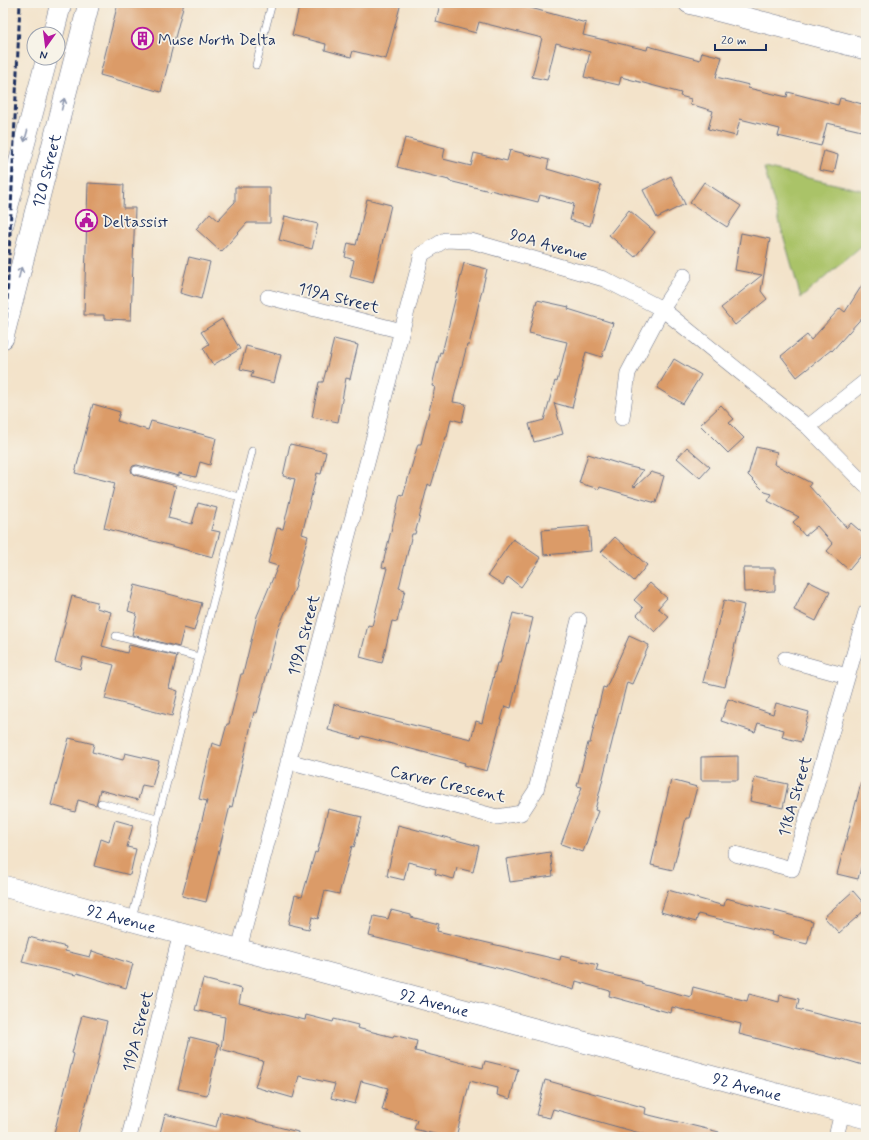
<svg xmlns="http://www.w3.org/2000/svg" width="869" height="1140" font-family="Mynerve,sans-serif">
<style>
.green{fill:#aac368;stroke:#627963}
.building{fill:#db9b67}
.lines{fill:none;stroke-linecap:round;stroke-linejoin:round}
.lane-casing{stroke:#676e84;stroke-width:8}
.street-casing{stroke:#676e84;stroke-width:16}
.secondary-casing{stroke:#676e84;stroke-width:22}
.lane{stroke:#fff;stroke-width:7}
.street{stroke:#fff;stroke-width:15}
.secondary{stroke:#fff;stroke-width:21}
.rail{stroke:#1b2f5e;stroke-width:3;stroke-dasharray:6 3;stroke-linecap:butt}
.oneway{stroke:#8d97ae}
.labels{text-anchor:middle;stroke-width:3.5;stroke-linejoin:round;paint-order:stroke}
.poi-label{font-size:16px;fill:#1b2f5e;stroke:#f7f3e8;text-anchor:start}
.street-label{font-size:16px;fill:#1b2f5e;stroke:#f7f3e8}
</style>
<rect width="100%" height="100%" fill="#f7f3e8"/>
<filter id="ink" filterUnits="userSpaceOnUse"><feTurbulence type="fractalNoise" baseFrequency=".025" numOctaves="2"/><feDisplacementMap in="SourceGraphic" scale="8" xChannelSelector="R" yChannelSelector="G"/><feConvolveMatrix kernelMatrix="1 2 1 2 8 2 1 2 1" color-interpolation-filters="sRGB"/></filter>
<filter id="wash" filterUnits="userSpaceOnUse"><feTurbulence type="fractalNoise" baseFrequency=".012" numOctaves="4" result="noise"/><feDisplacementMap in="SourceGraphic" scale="16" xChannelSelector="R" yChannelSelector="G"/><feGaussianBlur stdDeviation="0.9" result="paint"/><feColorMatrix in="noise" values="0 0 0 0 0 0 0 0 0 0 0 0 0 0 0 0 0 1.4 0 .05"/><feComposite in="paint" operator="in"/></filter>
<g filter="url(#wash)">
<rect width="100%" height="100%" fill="#f3e3ca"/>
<!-- green -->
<path class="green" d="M764,168L866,191V242L801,298Z"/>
<g id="blocks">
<!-- building -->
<path class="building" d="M118,3H184L161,92L100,75Z
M300,3H401L386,59L353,51L351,57L325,50L326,44L292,35Z
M440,3H512L586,23L583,35L647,50L648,46L700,60L702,52L722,57L716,77L749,85L748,88L787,97L788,92L838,105L840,98L866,105V132L827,123L821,146L778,136L780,129L740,119L736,136L708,129L713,111L690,104L691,99L680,96L681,93L621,77L619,85L584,77L590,52L556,43L547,80L532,77L542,38L479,22L476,33L436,22Z
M405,138L445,148L443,159L471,166L474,153L507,161L510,150L549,160L547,169L601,185L590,226L570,220L574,204L540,195L538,202L490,190V191L449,181V180L397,167Z
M824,151L838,155L834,173L819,170Z
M671,176L685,204L657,218L643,190Z
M704,182L741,206L727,227L690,203Z
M88,183L124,185L123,208H135L131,320L104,319V315H84Z
M235,187H270V223H247L221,252L196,229L210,213L218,220L235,202Z
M367,199L391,205L373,283L350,277L354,260L345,257L348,243L356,245Z
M629,210L655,232L635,257L609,235Z
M285,216L318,224L312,249L279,240Z
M741,233L770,239L761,291L767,299L735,325L721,308L762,275L735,270Z
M189,257L210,262L201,299L180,293Z
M464,263L487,269L469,345H467L453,402L466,404L462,422L451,419L447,437H446L431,486L428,484L415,534H412L399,588L405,590L397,622L392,621L382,663L360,657L368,625L372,626L387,568L382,567L400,495L403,496L418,444H421L435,387L432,386L440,352L442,353Z
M866,279V313L832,351L831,350L797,377L781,356L807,335L811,340L840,308L845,312Z
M537,300L569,307L568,309L613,323L602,357L586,352L572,408L554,403L563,434L534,442L529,424L544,420L555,381L557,382L567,342L529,333Z
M222,319L240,349L213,365L203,348L209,344L201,332Z
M334,339L358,345L350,379L346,378L338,422L312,417L319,382H323Z
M246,346L281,355L274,383L251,377L253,372L240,369Z
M674,359L701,375L683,404L657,388Z
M93,404L120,412L117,421L148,430L151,421L216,438L210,465L200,462L196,477L179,473V476L137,465L133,466L131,469L132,473L135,475L176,486L168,518L192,524L198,503L217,508L211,530L220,532L213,557L104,528L115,483L75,473Z
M721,405L734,419L729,423L744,438L728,453L700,425Z
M290,444L326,452L321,474L317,473L302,534L308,536L295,585L296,586L278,629L257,713L254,712L232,807L230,806L206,902L182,896L207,801L199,799L212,743L221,746L227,724H229L241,674H243L257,616L278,566L268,563L277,528L283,529L295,479L283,476Z
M687,447L710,467L700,478L677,458Z
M756,447L777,452L774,464L811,483L809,486L847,528L851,523L866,536V550L849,570L827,551L833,544L817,526L805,536L793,522L799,517L768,501L772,494L765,492L748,475Z
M588,454L626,466L643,470L633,486L635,487L651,472L664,476L656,503L600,487L599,489L579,483Z
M589,526L591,551L544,555L542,530Z
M615,537L647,565L634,581L601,552Z
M513,539L541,558L521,587L508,577L503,585L488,575Z
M743,568H775V591L744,592Z
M808,581L830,592L816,621L794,610Z
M650,583L667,598L658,608L669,617L655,632L637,615L643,608L634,600Z
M135,585L202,603L194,631L184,628L179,647L132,635L137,614L128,611Z
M72,596L97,602L96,608L111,612L102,646L127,653L129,645L177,656L169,688L178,691L172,716L105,699L114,665L83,657L80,669L55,662Z
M724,600L744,605L725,687L703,682Z
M513,613L533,618L511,708L505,706L487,771L464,765L465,763L419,751L362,736L361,739L328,730L334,704L368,713L367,714L471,739L476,721L482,723L497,663H500Z
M629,636L649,645L632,684L627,682L595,810L598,811L583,852L561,844L582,787L577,786L588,743H590L603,687L606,688Z
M728,699L773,714L776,703L809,712L801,742L782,737L784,730L758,723L755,732L721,721Z
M69,738L94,744L92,752L123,760L125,753L159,761L152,787L142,785L138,800L100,790L96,805L78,800L75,812L51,805Z
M738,756V780H701V757Z
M755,777L788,784L783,808L750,801Z
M671,780L697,787L689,818H686L673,870L651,865Z
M861,783H866V849L858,879L837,874Z
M328,809L362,817L354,847L352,846L339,894L325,891L318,919L312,917L309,929L288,924L295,895L302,897L315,852L317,853Z
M115,820L133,825L127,847L136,849L130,875L94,866L101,839L109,842Z
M398,825L479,846L473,872L457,868L454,879L435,874L436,869L408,862L404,880L387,876Z
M550,852L553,876L510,882L506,859Z
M668,890L724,906L726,898L813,921L807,944L771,935L772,932L698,914L696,922L661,912Z
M853,891L866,906V909L839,933L824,917Z
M391,910L411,915V917L439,924L437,931L560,960L561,956L598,965L596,971L642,982L641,984L691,997L693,987L747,1001L749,994L779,1002L780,995L799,999L797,1009L866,1026V1066L843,1059L842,1060L739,1034L741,1024L672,1007L671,1013L609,996L610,991L576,981L574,990L509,971L369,936L374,916L388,919Z
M29,937L66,947L65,951L90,957L92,951L133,964L126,988L77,973L76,975L22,962Z
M203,979L242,989L239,1003L277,1013L305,1020L306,1015L333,1022L334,1019L358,1025L357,1028L393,1037L394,1035L417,1041L415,1051L483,1068L485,1061L518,1069L510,1099L497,1095L498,1088L470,1081L456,1137H447L414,1129L417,1120L382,1110L388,1088L361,1081L355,1104L331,1098L335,1084L299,1076L293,1098L255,1087L263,1061L221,1049L225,1017L195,1010Z
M82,1015L107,1021L96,1069L77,1137H53L74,1054L72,1053Z
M190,1037L219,1044L207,1095L178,1089Z
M545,1080L646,1108L645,1114L719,1132L718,1137H654L553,1109L550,1118L536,1115Z
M220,1112L298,1132L297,1137H159L165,1114L216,1127Z"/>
</g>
</g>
<g filter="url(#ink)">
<use href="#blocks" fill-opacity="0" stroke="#676e84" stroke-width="1"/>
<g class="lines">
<defs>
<path id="lane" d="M256,65L272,3
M136,470L240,497
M116,636L199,657
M101,803L157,818
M132,918L252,451"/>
<path id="street" d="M268,297L402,331
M622,418L628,373L662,309L684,276
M808,427L866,381
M785,659L847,676
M288,761L497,817L521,813L536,790L579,620
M735,854L792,869L866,612
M239,949L422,254L445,240L471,241L604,279L662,309L808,427L866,486
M129,1137L181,933
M836,1137L842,1112"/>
<g id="secondary">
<path d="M689,3L866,49"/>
<path d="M53,34L61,3"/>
<path d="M3,224L47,58"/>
<path id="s1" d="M3,338L89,3"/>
<path id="s2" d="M3,886L866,1118"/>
</g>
</defs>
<!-- lane casing -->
<use href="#lane" class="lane-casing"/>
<!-- street casing -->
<use href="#street" class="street-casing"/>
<!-- secondary casing -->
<use href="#secondary" class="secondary-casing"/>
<!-- lane -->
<use href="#lane" class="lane"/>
<!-- street -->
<use href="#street" class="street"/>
<!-- secondary -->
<use href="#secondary" class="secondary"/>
<!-- rail -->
<path class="rail" d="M3,372L6,325L20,3"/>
</g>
<!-- one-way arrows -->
<defs><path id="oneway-shaft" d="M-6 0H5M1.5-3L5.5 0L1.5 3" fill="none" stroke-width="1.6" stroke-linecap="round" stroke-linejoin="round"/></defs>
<g class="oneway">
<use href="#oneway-shaft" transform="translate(63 104) rotate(-76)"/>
<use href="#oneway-shaft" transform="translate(26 136) rotate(105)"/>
<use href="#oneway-shaft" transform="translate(20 273) rotate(-76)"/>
</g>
</g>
<!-- icons -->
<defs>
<symbol id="building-ring" viewBox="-11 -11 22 22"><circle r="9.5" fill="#f7f3e8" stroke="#b5179e" stroke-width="1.5"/><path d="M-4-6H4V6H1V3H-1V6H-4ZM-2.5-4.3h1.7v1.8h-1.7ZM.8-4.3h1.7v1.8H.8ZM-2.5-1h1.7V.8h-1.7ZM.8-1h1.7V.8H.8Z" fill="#b5179e"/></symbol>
<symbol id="civic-ring" viewBox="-11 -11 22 22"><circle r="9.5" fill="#f7f3e8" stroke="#b5179e" stroke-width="1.5"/><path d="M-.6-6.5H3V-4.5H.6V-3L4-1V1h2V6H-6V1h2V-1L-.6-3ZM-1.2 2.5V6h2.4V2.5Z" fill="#b5179e"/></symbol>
</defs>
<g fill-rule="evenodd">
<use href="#building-ring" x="130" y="26" width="25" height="25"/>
<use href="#civic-ring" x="74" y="208" width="25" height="25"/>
</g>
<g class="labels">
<!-- poi labels -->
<g class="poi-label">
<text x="158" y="45">Muse North Delta</text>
<text x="102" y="227">Deltassist</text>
</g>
<!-- street labels -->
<g class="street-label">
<text dy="6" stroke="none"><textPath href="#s1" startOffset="173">120 Street</textPath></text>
<text transform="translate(549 244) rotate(16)" y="6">90A Avenue</text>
<text transform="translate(339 297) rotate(14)" y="6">119A Street</text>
<text transform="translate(303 635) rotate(-75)" y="6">119A Street</text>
<text transform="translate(448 783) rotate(13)" y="6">Carver Crescent</text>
<text transform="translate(794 796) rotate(-74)" y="6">118A Street</text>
<text dy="6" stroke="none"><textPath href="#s2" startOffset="123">92 Avenue</textPath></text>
<text dy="6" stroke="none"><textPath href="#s2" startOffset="447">92 Avenue</textPath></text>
<text transform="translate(137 1031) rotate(-76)" y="6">119A Street</text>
<text dy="6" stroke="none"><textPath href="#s2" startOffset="771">92 Avenue</textPath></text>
</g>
</g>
<!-- margin -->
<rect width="869" height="1140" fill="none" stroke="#f7f3e8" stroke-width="16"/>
<!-- north arrow -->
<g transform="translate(46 46) rotate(194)"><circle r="19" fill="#f7f3e8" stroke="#9fa5b1"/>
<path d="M0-3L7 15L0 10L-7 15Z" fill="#b5179e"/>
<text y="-6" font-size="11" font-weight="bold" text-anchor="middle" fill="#1b2f5e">N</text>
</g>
<!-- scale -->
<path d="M715 44v6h51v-6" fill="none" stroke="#1b2f5e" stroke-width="2"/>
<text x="721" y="44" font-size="12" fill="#1b2f5e" stroke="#f7f3e8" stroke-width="3" paint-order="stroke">20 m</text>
</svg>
